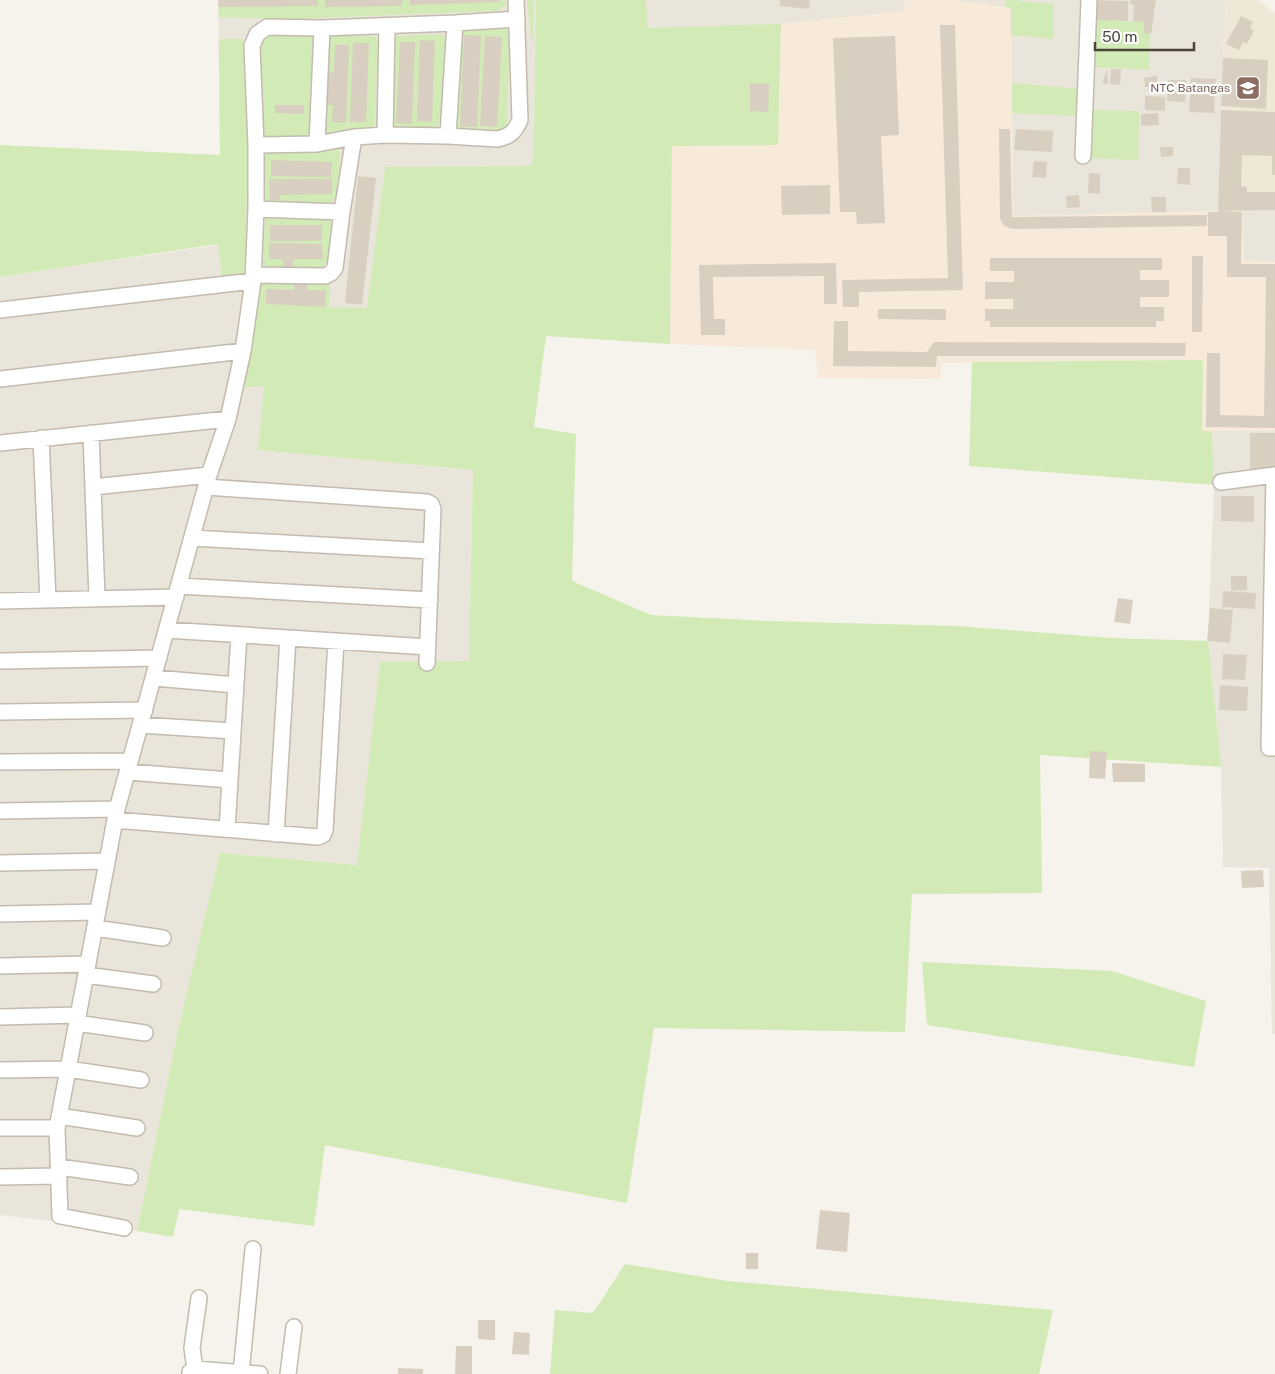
<svg xmlns="http://www.w3.org/2000/svg" width="1275" height="1374" font-family="'Public Sans',sans-serif">
<style>
.residential{fill:#eae5da}
.commercial{fill:#f7ead8}
.education{fill:#efe8d6}
.green{fill:#d2eab5}
.building{fill:#d8cfc1}
.lines{fill:none;stroke-linecap:round;stroke-linejoin:round}
.minor-casing{stroke:#c2bbae;stroke-width:18}
.minor{stroke:#fff;stroke-width:15}
.labels{text-anchor:middle;stroke-width:4.5;stroke-linejoin:round;paint-order:stroke}
.education-label{font-size:12px;fill:#785e54;stroke:#fff;text-anchor:end}
</style>
<rect width="100%" height="100%" fill="#f6f3ec"/>
<!-- residential -->
<path class="residential" d="M218,0H536L534,131L532,166L385,167L367,308L264,386L258,450L473,470L469,662L380,663L357,865L220,853L179,1026L137,1231L0,1215V277L219,245L220,156Z
M646,0H905L904,11L781,24L646,30Z
M951,0H1226L1223,58L1218,212L1013,216L1011,8Z
M1242,210H1275V262L1244,261Z
M1212,431H1275V1034H1272L1269,868L1223,867L1221,766L1208,641L1214,485Z"/>
<!-- commercial -->
<path class="commercial" d="M905,0H951L1011,8L1013,216L1242,210L1244,261L1275,262V431H1202L1203,360L941,363V379L818,378L815,350L670,344L672,145H778L781,24L904,11Z"/>
<!-- education -->
<path class="education" d="M1226,0H1258L1275,13V210L1218,212L1223,58Z"/>
<!-- green -->
<path class="green" d="M218,0H506V6L501,9L495,11L288,19L219,17Z
M527,0H534L532,48Z
M536,0H646L647,28L781,24L778,145L672,146L670,344L546,336L534,427L576,434L572,581L651,615L767,621L957,626L1111,638L1208,641L1221,767L1040,755L1042,893L912,894L905,1032L654,1028L627,1203L325,1145L314,1226L179,1209L173,1237L137,1231L179,1026L220,853L357,865L380,662L469,661L473,470L258,450L264,386L242,388L258,293L260,285L265,281H328L330,285L329,307L367,308L385,167L532,166L534,131Z
M1006,0H1019V1L1054,4L1053,39L1011,35V8L1005,7Z
M1094,20L1144,22V33H1150L1149,70L1092,67Z
M510,26L507,125L501,132L460,130L455,125L459,31Z
M269,34H310L314,36L311,132L307,137L271,140L264,136L263,131L261,41L264,37Z
M440,34L446,38L441,119L434,129L396,130L390,124L393,45L396,36Z
M330,36H375L378,41L375,124L371,129L327,136L322,133L326,42Z
M219,39H243L248,152L245,263L244,270L242,274L222,279L218,244L0,277V145L220,155Z
M1012,83L1080,89L1078,116L1012,113Z
M1090,110L1139,111L1138,160L1088,158Z
M332,147L338,148C343,159 339,192 333,202L324,204H271L266,201L264,194V157L268,152Z
M268,215L330,218C337,228 330,258 323,268H273L266,267L263,263L265,219Z
M1203,360L1202,431H1212L1214,485L969,466L972,362Z
M922,962L1112,971L1206,1001L1194,1067L927,1025Z
M625,1264L727,1281L1053,1310L1039,1374H550L555,1310L593,1313Z"/>
<!-- building -->
<path class="building" d="M218,0H318V6L219,7Z
M325,0H402V6L325,7Z
M410,0H499V2L410,5Z
M780,0H810L809,9L780,6Z
M1095,0L1128,1V21L1094,20Z
M1131,0H1156L1151,34L1144,33V22L1133,21L1134,5L1130,4Z
M1241,16L1253,22L1250,28L1254,31L1247,44L1243,42L1239,50L1226,44Z
M940,25H955L963,290L859,292V307H843L842,280L948,278Z
M464,35L481,36L477,127H460Z
M485,36L502,37L497,127L480,126Z
M895,36L899,135L881,136L885,223L857,224L856,212H840L833,38Z
M420,40L435,41L432,122L417,121Z
M400,42H415L412,124L396,123Z
M353,43H369L366,122H350Z
M335,45H349L346,123L332,122L333,105H325L326,72L334,73Z
M1223,58L1268,60L1266,109L1221,106Z
M1107,69L1108,84L1102,83Z
M1111,69H1121L1120,85L1110,84Z
M1157,76L1158,86L1145,87L1144,78Z
M1191,78L1216,79L1214,113L1189,112Z
M1168,80H1186L1185,102L1167,101Z
M750,83L769,84L768,112L750,111Z
M1145,96L1165,97V111L1145,110Z
M275,105H304V114L275,113Z
M1221,110L1275,112V175H1272V156L1242,155L1241,186L1247,187V192H1275V210L1222,211L1242,212L1241,264H1275V428L1206,427L1207,353H1220V415L1264,416L1266,277H1227V236H1208V212H1218Z
M1158,113L1159,125L1141,126V114Z
M999,129H1010L1012,217L1207,215V226L1013,229L1004,226L1000,219Z
M1016,129L1053,131L1052,152L1014,150Z
M1160,147H1173V156L1161,157Z
M271,160L332,162L331,177L271,176Z
M1034,161L1047,162L1046,178L1032,177Z
M1178,168H1190V185L1177,184Z
M1089,173L1100,174V194L1088,193Z
M358,176L376,178L362,305L345,303Z
M269,179H332V194L280,195V200H270Z
M830,185V214L782,215L781,186Z
M1079,195L1080,207L1067,208L1066,196Z
M1151,197H1166V212H1152Z
M270,225H322V241H270Z
M269,243L322,244L323,259H293V269H283V259H269Z
M1192,256H1203L1202,332H1192Z
M990,258H1162V270H1140V280H1169V297H1140V307H1164V321H1156V327H990V321H985V309H1013V299H985V282H1014V271H990Z
M836,263L837,304H824V276L713,277L714,319H725V335H701L699,265Z
M294,281H307V290H326L325,307L266,304V289L294,290Z
M878,309H946V320L878,319Z
M834,321H848V351L927,352L934,342L1186,343L1185,356H937L936,367L833,366Z
M1250,433H1275V473H1250Z
M1221,496H1254V522L1221,521Z
M1231,576H1247V590L1231,591Z
M1223,591L1256,593L1255,609L1222,607Z
M1118,598L1133,600L1130,624L1114,622Z
M1210,608L1233,610L1230,643L1207,641Z
M1223,654L1247,655L1245,680L1222,679Z
M1220,685L1248,687L1247,711L1219,710Z
M1090,751L1107,752L1105,779L1089,778Z
M1112,763L1145,764V782H1113Z
M1263,870L1264,887L1242,888L1241,871Z
M820,1210L850,1213L847,1252L816,1249Z
M746,1253H758V1269H746Z
M478,1320H495V1340L478,1339Z
M514,1332L530,1333L529,1355L512,1354Z
M456,1346H472V1374H455Z
M398,1368L423,1369V1374H398Z"/>
<g class="lines">
<defs>
<path id="minor" d="M516,0L520,120C515,132 509,137 497,139L448,136L385,135L354,137L317,144L256,145L252,46L257,34L267,27L322,28L455,23L517,19
M385,135L387,26
M448,136L455,23
M317,144L322,28
M1083,156L1089,0
M256,209L342,212
M253,275L325,276L331,273L335,268L342,212L354,137
M253,281L256,209V145
M0,310L253,281L243,351L228,419L209,475L117,809L57,1128L60,1216L124,1228
M0,379L243,351
M91,433L97,598
M41,438L48,600
M0,443L228,419
M1274,475L1269,748H1275
M1221,482L1275,475
M93,487L209,475
M206,487L427,502L431,504L433,509L427,663
M192,538L431,551
M179,586L430,600
M0,601L176,597
M167,630L428,647
M0,661L159,658
M154,678L236,685
M0,712L145,710
M140,725L233,731
M0,762L130,761
M128,772L230,780
M0,811L117,809
M115,820L318,837L323,835L325,830L336,641
M227,829L239,635
M276,834L288,638
M0,863L107,861
M0,914L98,912
M95,928L163,938
M0,966L88,964
M86,975L153,984
M0,1017L78,1015
M77,1023L145,1033
M0,1070L68,1069L141,1080
M59,1116L137,1128
M0,1128H57
M59,1167L130,1177
M0,1177L59,1176
M195,1369L192,1348L199,1298
M190,1374V1372L195,1369L260,1374
M241,1374L253,1249
M288,1374L294,1327"/>
</defs>
<!-- minor casing -->
<use href="#minor" class="minor-casing"/>
<!-- minor -->
<use href="#minor" class="minor"/>
</g>
<!-- icons -->
<defs>
<symbol id="university-square" viewBox="-11 -11 22 22"><rect x="-9" y="-9" width="18" height="18" rx="4" fill="#8d6e63" stroke="#fff"/><path d="M0-5L7-2L0 1L-7-2ZM-4 1L0 2.5L4 1V4Q0 6-4 4Z" fill="#fff"/></symbol>
</defs>
<g fill-rule="evenodd">
<use href="#university-square" x="1234" y="74" width="28" height="28"/>
</g>
<g class="labels">
<!-- education labels -->
<g class="education-label">
<text x="1230" y="92">NTC Batangas</text>
</g>
</g>
<!-- scale -->
<path d="M1095 42v8h99v-8" fill="none" stroke="#4b4439" stroke-width="2.5"/>
<text x="1102" y="42" font-size="15" fill="#4b4439" stroke="#ffffff" stroke-width="4" paint-order="stroke">50 m</text>
</svg>
